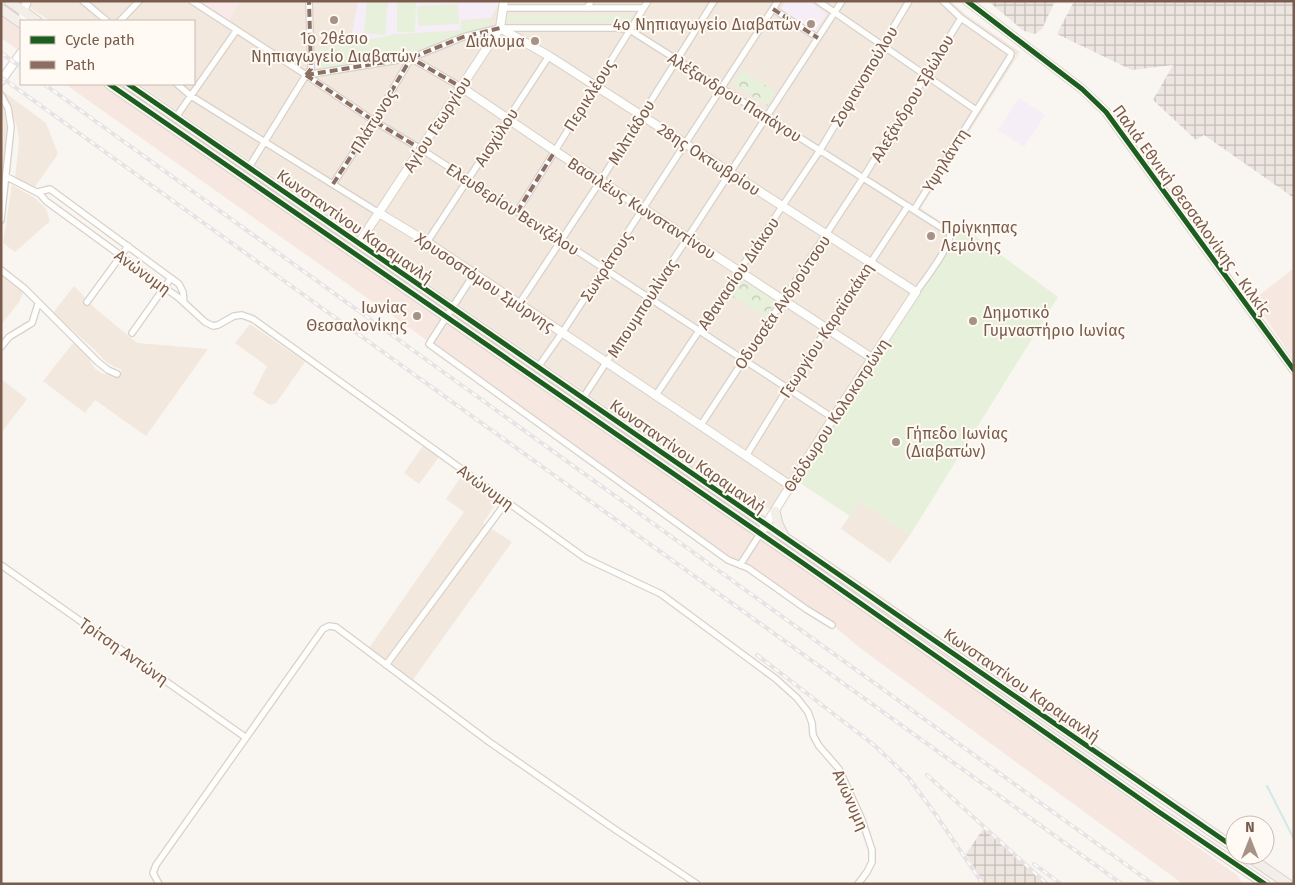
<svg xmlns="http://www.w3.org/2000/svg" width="1295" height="885" font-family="'Fira Sans',sans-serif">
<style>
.residential{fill:#f2e8de}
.commercial{fill:#f6e8e1}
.industrial{fill:url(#industrial-grid)}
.education{fill:#f6eef6}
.medical{fill:#fae9e9}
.green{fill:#e7f0db}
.park{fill:url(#park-crowns)}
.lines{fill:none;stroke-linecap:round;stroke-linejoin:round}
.stream{stroke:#d0e8ea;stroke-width:2}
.street-casing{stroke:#d7d1cb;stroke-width:8}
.secondary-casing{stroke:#d9d2cb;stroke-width:10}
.primary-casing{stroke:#dad1cc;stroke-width:11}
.street{stroke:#fefefd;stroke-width:5.5}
.secondary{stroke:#fefefd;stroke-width:8}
.primary{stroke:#f3eee8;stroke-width:9}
.rail-casing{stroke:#e6e3e7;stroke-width:4}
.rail{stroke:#fffaf3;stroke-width:2;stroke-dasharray:5.5;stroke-linecap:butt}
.quiet{stroke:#8d6e63;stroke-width:4;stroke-dasharray:8 4;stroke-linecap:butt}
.cycleway-casing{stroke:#fffaf3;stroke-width:8}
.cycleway{stroke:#1b5e20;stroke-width:5}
.poi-dot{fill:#a69286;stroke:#fffaf3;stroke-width:2}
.labels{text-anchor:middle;stroke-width:4;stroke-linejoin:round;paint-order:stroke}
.poi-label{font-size:16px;fill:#7a5c4d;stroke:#fffaf3;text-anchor:end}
.street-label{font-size:16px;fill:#7a5c4d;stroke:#fffaf3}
</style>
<defs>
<pattern id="industrial-grid" width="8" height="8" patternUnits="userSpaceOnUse" patternTransform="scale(1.25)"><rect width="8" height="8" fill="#ede5e0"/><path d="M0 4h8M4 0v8" fill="none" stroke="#c5bdb8"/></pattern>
<pattern id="park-crowns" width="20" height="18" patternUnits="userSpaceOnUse" patternTransform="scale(1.25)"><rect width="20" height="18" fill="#e7f0db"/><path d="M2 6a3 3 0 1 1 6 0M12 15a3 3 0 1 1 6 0" fill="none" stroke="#c0c6b4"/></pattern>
</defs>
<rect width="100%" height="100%" fill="#f9f5f0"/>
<!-- residential -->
<path class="residential" d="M20,1H950L965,14L1020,52L921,208L957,234L772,509L753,508L139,84H194V21H50Z
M4,92L46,123L58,154L34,188L15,179L19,141L17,127Z
M1,104L4,108L7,129L4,175L1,198Z
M12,185L35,198L46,209L50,221L15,252L3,243Z
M1,273L24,291L19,302L1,325Z
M74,286L96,309L137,343L208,349L146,436L95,400L85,413L43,381L74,342L85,351L95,369L101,373L117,377L122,370L107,363L95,350L53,313Z
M250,324L305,362L276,403L270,405L253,394L267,366L235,343Z
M1,379L27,399L1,433Z
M423,446L439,457L419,484L404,473Z
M463,474L499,499L483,523L512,542L412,681L369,648L464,512L446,499Z
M859,501L910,535L890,563L841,529Z"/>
<!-- commercial -->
<path class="commercial" d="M1,15L21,29V52L1,38Z
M65,84H101L757,536L1237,875L1243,884H1183L860,648L833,625L735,562L473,373Z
M343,200L363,213L351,230L332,216Z
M1294,268V360L1253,300Z"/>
<!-- industrial -->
<path class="industrial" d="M988,1H1055L1042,29L1035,34L1024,31Z
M1074,1H1294V198L1204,135L1196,140L1153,100L1173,65L1132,70L1057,34Z
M983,829L1046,884H985L966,854Z"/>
<!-- education -->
<path class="education" d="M358,1H500L491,18L461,20V30L388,35V36L350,43Z
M786,1H809L827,14L814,32L781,9Z
M1019,98L1045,115L1024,147L998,130Z"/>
<!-- medical -->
<path class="medical" d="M198,1H241L228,22Z"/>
<!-- green -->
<path class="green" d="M367,1H388L385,35L364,33Z
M397,1H416L415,32H397Z
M458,4L459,24L418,26L417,6Z
M507,15H633L628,22H506Z
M491,19L489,27L410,55L318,71L317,49L388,36V35L461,31V21Z
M963,227L1058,297L910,535L859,501L850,516L797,481Z"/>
<!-- park -->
<path class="park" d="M742,70L776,92L767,106L733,84Z
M740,279L776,301L766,317L730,295Z"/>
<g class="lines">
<!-- stream -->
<path class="stream" d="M1267,786L1294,839"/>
<defs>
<path id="street" d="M83,1L107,21
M192,1L306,75L374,121L421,149L833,418
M818,1L976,110
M503,8H643
M587,8L591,1
M773,9L818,38
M120,21L139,1
M306,75L411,58L463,37L500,28H617L630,30L950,233C952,245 924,281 916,292
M177,84L191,96L379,213
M1,95L8,108L11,127L1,220
M176,117L236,31
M249,167L306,75L311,69L309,1
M7,177L40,194L46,201L179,298L205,322L213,326L218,325L234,316L242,315L253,319L585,558L661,594L776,679L797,698L808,712L812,723L813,735L819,746L839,769L862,820L872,850V862L867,872L858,884
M333,184L374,121L411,58L461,87
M38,192L50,189L179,284L183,292L184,303
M914,210L1010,57L1011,53L961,18L943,1
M517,212L648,1
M427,242L549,56
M1,270L25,289L98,362L108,370L117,374
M474,274L429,344L728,560L748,568L806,609L832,625
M87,302L128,246
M519,304L601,180L714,1
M132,333L171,278
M1,347L9,337L32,323L38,304
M538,367L562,333L778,1
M656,395L820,150L909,1
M583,398L842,1
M701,425L863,178L961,18
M746,456L788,388L908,206
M1,565L245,737
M740,565L760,534
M386,665L507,501
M159,884L153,873L156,865L323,629L329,626L336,627L488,741L613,828L697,884"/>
<path id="secondary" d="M967,1L1082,89L1106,112L1294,370
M24,21L23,12L27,1
M500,28L549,56L916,292L833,418L760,534
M1,81L21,53
M461,87L555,151L872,358
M379,213L427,242L791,486
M359,243L500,28L504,1"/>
<path id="primary" d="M9,1L37,21
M1,9L21,23
M109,84L800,561L1156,810L1265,884
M128,84L1235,848
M775,511L778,524L784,536
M1246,855L1288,884"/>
</defs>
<!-- street casing -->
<use href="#street" class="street-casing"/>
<!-- secondary casing -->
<use href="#secondary" class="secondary-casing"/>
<!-- primary casing -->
<use href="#primary" class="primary-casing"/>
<!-- street -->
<use href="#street" class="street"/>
<!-- secondary -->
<use href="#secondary" class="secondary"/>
<!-- primary -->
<use href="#primary" class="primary"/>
<defs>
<path id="rail" d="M1,53L21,67
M1,77L1122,884
M44,84L1153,884
M757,655L874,745L908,777L936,815L983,884
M927,775L1047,884
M1034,864L1061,884"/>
</defs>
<!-- rail casing -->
<use href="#rail" class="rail-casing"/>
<!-- rail -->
<use href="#rail" class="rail"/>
<!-- quiet -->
<path class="quiet" d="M773,9L818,38
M306,75L411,58L463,37L500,28
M306,75L374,121L421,149
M306,75L311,69L309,1
M333,184L374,121L411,58L461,87
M517,212L555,151"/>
<defs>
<path id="cycleway" d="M967,1L1082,89L1106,112L1294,370
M109,84L800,561L1156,810L1265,884
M128,84L1235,848"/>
</defs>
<!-- cycleway casing -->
<use href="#cycleway" class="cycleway-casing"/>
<!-- cycleway -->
<use href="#cycleway" class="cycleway"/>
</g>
<!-- markers -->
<g class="poi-dot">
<circle cx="334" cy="20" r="5"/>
<circle cx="811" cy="24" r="5"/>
<circle cx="535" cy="41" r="5"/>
<circle cx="931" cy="236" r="5"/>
<circle cx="417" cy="316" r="5"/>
<circle cx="973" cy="321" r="5"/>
<circle cx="896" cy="442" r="5"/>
</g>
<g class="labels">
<!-- poi labels -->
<g class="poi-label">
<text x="801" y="30">4ο Νηπιαγωγείο Διαβατών</text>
<text x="334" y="44" text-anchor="middle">1ο 2θέσιο<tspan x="334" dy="18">Νηπιαγωγείο Διαβατών</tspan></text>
<text x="525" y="47">Διάλυμα</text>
<text x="941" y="233" text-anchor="start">Πρίγκηπας<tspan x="941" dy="18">Λεμόνης</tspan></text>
<text x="407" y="313">Ιωνίας<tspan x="407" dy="18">Θεσσαλονίκης</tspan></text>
<text x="983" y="318" text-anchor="start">Δημοτικό<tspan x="983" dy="18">Γυμναστήριο Ιωνίας</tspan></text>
<text x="906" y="439" text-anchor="start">Γήπεδο Ιωνίας<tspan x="906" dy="18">(Διαβατών)</tspan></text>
</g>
<!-- street labels -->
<g class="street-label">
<text transform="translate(864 76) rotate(-59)" y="6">Σοφιανοπούλου</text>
<text transform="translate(589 95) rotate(-58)" y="6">Περικλέους</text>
<text transform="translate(735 97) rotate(32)" y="6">Αλέξανδρου Παπάγου</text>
<text transform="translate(912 98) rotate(-59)" y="6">Αλεξάνδρου Σβώλου</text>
<text transform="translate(373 121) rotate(-58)" y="6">Πλάτωνος</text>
<text transform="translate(437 124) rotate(-57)" y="6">Αγίου Γεωργίου</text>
<text transform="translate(631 132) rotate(-58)" y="6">Μιλτιάδου</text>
<text transform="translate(496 137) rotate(-57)" y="6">Αισχύλου</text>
<text transform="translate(709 159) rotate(33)" y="6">28ης Οκτωβρίου</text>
<text transform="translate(945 160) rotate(-58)" y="6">Υψηλάντη</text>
<text transform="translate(642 208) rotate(33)" y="6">Βασιλέως Κωνσταντίνου</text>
<text transform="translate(513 209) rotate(33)" y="6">Ελευθερίου Βενιζέλου</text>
<text transform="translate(1192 210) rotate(54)" y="6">Παλιά Εθνική Θεσσαλονίκης - Κιλκίς</text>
<text transform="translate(355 226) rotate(35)" y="6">Κωνσταντίνου Καραμανλή</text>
<text transform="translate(606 266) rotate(-57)" y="6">Σωκράτους</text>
<text transform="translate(143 272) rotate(36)" y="6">Ανώνυμη</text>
<text transform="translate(738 273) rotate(-56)" y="6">Αθανασίου Διάκου</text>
<text transform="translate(485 282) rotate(34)" y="6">Χρυσοστόμου Σμύρνης</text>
<text transform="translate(782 302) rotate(-56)" y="6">Οδυσσέα Ανδρούτσου</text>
<text transform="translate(642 308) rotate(-57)" y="6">Μπουμπουλίνας</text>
<text transform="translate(826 330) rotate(-57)" y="6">Γεωργίου Καραϊσκάκη</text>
<text transform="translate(836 415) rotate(-57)" y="6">Θεόδωρου Κολοκοτρώνη</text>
<text transform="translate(688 456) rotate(35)" y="6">Κωνσταντίνου Καραμανλή</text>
<text transform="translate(486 487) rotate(36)" y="6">Ανώνυμη</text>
<text transform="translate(124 651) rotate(35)" y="6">Τρίτση Αντώνη</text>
<text transform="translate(1022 685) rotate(35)" y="6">Κωνσταντίνου Καραμανλή</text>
<text transform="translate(851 800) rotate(66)" y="6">Ανώνυμη</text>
</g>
</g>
<!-- border -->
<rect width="1295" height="885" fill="none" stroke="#7a5c4d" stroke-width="5"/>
<!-- legend -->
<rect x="20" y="20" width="175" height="65" fill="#fffaf3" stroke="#cabbb1"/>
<rect x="30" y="36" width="25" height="8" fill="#1b5e20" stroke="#cabbb1"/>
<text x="65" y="45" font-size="15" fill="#7a5c4d">Cycle path</text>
<rect x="30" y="61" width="25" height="8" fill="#8d6e63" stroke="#cabbb1"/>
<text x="65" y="70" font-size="15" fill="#7a5c4d">Path</text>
<!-- north arrow -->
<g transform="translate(1250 840)"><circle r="24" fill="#fffaf3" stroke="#cabbb1"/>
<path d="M0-4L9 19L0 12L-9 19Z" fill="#a69286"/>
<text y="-8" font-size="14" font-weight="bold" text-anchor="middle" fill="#7a5c4d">N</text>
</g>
</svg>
